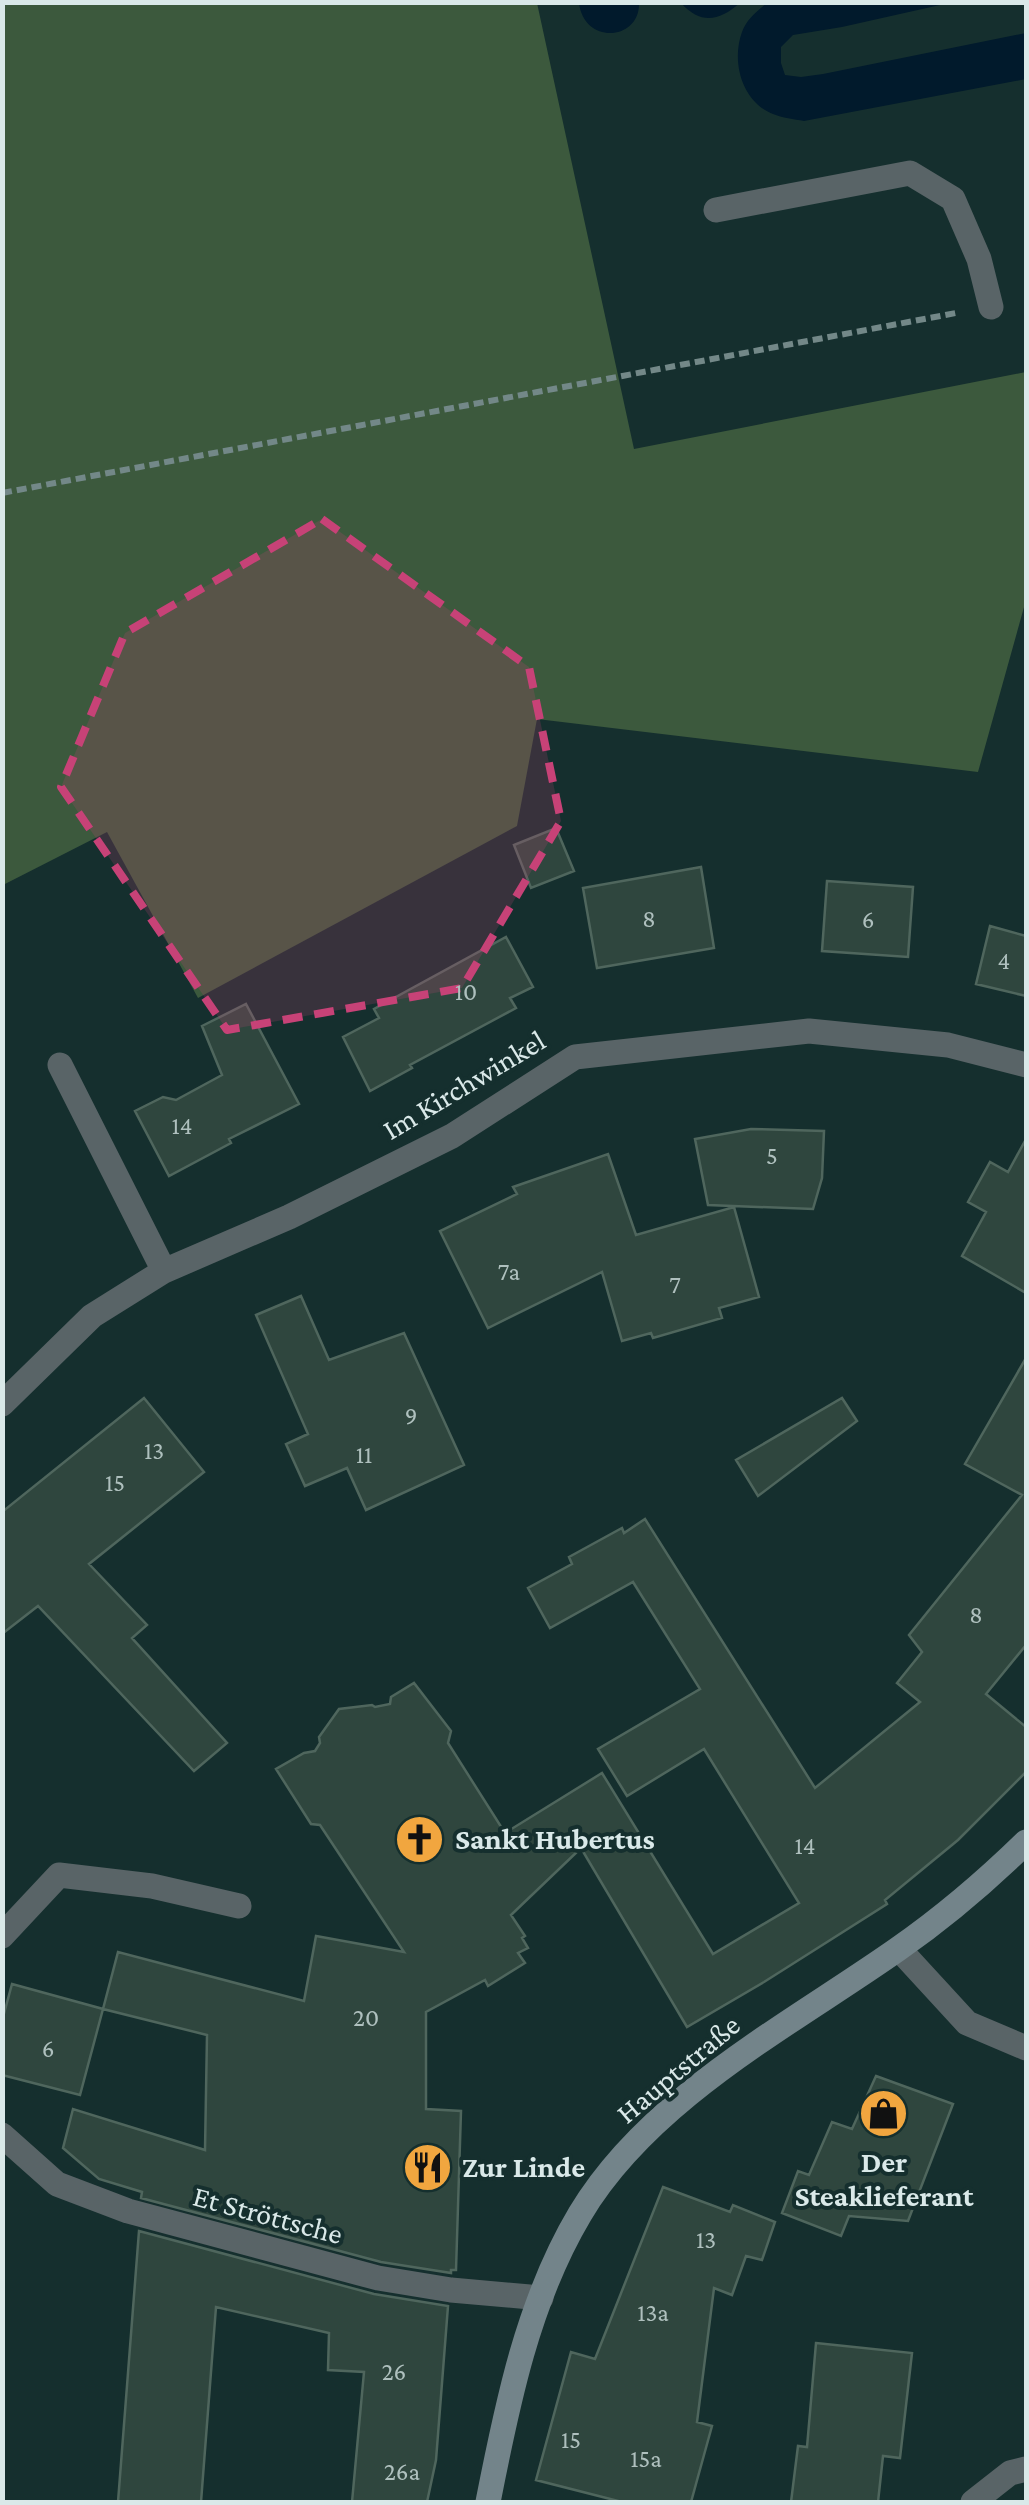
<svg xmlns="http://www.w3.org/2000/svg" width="1029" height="2505" font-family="'Crimson Pro',serif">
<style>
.green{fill:#3c593d}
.water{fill:#011a2c}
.building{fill:#2f463e;stroke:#4f665d;stroke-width:2.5}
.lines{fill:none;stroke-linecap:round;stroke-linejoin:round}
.path{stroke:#738888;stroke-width:6;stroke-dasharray:10 5;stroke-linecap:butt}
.lane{stroke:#596467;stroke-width:25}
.street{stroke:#596467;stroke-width:25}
.secondary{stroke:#73848a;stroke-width:25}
.marked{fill:#c74277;fill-opacity:0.2;stroke:#c74277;stroke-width:8;stroke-dasharray:20 12;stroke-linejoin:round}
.labels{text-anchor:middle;stroke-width:8;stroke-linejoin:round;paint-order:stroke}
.number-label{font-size:25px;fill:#afc0be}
.street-label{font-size:30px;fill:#dae9e9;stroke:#152f2e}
.poi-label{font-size:30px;font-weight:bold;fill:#dae9e9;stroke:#152f2e;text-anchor:start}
</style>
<rect width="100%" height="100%" fill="#152f2e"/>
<!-- green -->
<path class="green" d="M3,2L537,3L634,449L1026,372V600L978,772L537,719L517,826L198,998L107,832L3,885Z"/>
<!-- water -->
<path class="water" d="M579,3H639C640,41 584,45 579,3Z
M681,3H740C719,21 701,25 681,3Z
M767,3H949L842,27L793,35L781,47V63L785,75L801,77L823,74L1026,33V79L804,121C794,119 782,118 773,114C742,102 731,62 742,32C746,20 757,11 767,3Z"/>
<!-- building -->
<path class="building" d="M556,828L574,871L531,888L514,845Z
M701,867L714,948L597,968L583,888Z
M827,881L913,887L908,957L822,951Z
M990,926L1026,936V996L976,984Z
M506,937L533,987L510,998L516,1008L410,1065L412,1068L370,1091L343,1037L379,1018L374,1009Z
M246,1004L299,1104L229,1139L231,1143L169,1176L135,1111L163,1097L176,1100L222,1075L202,1026Z
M751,1129L824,1131L822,1178L813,1209L708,1205L695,1139Z
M1026,1139V1293L962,1256L986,1212L968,1202L990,1162L1008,1172Z
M608,1154L636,1235L734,1207L759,1297L719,1308L722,1318L653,1338L651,1333L622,1341L602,1272L488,1328L440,1231L517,1194L513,1187Z
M301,1296L329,1360L404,1333L464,1465L366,1510L347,1468L305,1486L286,1444L308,1434L256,1315Z
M1026,1358V1645L986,1694L1026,1727V1772L958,1840L885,1900L887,1904L764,1982L687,2027L581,1848L511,1915L525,1936L522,1938L528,1948L518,1953L525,1963L488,1986L485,1980L426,2012V2109L461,2111L456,2270H451V2273L381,2262L141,2198L142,2192L99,2179L63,2148L73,2109L205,2150L207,2035L103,2009L118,1952L304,2001L316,1936L404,1952L320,1825L311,1824L276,1769L304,1753L315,1751L320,1743L319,1737L339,1709L372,1705L375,1707L390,1704L391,1697L414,1683L451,1731L448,1743L505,1833L602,1773L713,1954L799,1903L704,1749L627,1796L598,1749L700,1689L633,1582L550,1628L528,1588L572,1564L569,1557L622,1528L624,1533L645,1519L815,1788L920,1702L897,1683L922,1652L909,1635L1022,1495L965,1464Z
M144,1398L204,1472L89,1564L147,1625L132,1638L227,1743L194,1771L38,1606L2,1634V1512Z
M842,1398L857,1421L758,1496L736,1460Z
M12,1984L103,2009L80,2095L2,2075V2021Z
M876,2076L953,2104L908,2221L849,2216L841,2236L782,2213L798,2171L809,2175L832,2122L852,2129Z
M663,2187L730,2212L733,2205L775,2222L762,2260L746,2256L732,2295L714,2288L697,2422L712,2426L691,2502H622L536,2480L571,2352L595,2359Z
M139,2231L374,2294L448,2306L436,2460L427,2502H352L364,2372L328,2370L329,2333L216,2307L201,2502H118Z
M816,2343L912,2353L900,2458L883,2456L878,2502H791L798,2446L807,2447Z"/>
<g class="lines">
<!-- path -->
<path class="path" d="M2,493L956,313"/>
<!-- lane -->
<path class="lane" d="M716,210L910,173L953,199L979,259L991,307
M2,1936L59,1875L152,1886L239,1906"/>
<!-- street -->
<path class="street" d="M60,1065L164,1271
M2,1404L92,1316L164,1271L289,1217L452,1136L575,1057L809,1031L948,1045L1026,1065
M899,1949L967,2023L1026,2048
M2,2135L57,2184L128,2211L378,2278L451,2290L541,2298
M973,2502L1010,2473L1026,2469"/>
<!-- secondary -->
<path class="secondary" d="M488,2502C507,2405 528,2301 580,2214C649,2098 790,2025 898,1949C944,1917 986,1881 1026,1842"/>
</g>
<!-- marked area -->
<path class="marked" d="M322,519L529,667L561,821L462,988L227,1030L61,787L125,633Z"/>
<!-- icons -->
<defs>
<symbol id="church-disc" viewBox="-11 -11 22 22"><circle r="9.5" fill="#f1a63f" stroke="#152f2e"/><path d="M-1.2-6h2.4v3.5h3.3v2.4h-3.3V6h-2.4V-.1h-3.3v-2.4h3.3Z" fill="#111"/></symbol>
<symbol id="shop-disc" viewBox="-11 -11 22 22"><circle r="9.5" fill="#f1a63f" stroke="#152f2e"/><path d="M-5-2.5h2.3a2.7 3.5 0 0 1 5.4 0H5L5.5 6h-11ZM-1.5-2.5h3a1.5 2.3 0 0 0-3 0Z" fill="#111"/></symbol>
<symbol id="restaurant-disc" viewBox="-11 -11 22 22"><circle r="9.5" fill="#f1a63f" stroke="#152f2e"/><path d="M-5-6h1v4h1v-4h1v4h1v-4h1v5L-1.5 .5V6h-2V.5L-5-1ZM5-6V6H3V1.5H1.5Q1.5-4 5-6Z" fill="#111"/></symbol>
</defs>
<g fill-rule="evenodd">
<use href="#church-disc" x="392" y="1812" width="55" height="55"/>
<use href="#shop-disc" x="856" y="2086" width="55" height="55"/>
<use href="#restaurant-disc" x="400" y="2140" width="55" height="55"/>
</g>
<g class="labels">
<!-- number labels -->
<g class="number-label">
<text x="649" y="927">8</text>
<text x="868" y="928">6</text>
<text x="1004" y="969">4</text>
<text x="466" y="1000">10</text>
<text x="182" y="1134">14</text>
<text x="772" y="1164">5</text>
<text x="509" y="1280">7a</text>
<text x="675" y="1293">7</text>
<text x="411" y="1424">9</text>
<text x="154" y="1459">13</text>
<text x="364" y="1463">11</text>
<text x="115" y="1491">15</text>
<text x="976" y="1623">8</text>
<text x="805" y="1854">14</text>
<text x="366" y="2026">20</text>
<text x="48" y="2057">6</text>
<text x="706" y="2248">13</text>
<text x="653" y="2321">13a</text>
<text x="394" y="2380">26</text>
<text x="571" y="2448">15</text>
<text x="646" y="2467">15a</text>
<text x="402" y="2480">26a</text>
</g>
<!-- street labels -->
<g class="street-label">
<text transform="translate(464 1085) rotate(-31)" y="10">Im Kirchwinkel</text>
<text transform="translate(678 2069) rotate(-40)" y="10">Hauptstraße</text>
<text transform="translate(268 2215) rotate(15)" y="10">Et Ströttsche</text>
</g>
<!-- poi labels -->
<g class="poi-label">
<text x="455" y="1849">Sankt Hubertus</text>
<text x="884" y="2172" text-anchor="middle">Der<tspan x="884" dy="34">Steaklieferant</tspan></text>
<text x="462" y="2177">Zur Linde</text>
</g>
</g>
<!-- border -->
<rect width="1029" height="2505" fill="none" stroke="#dae9e9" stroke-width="10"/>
</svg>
